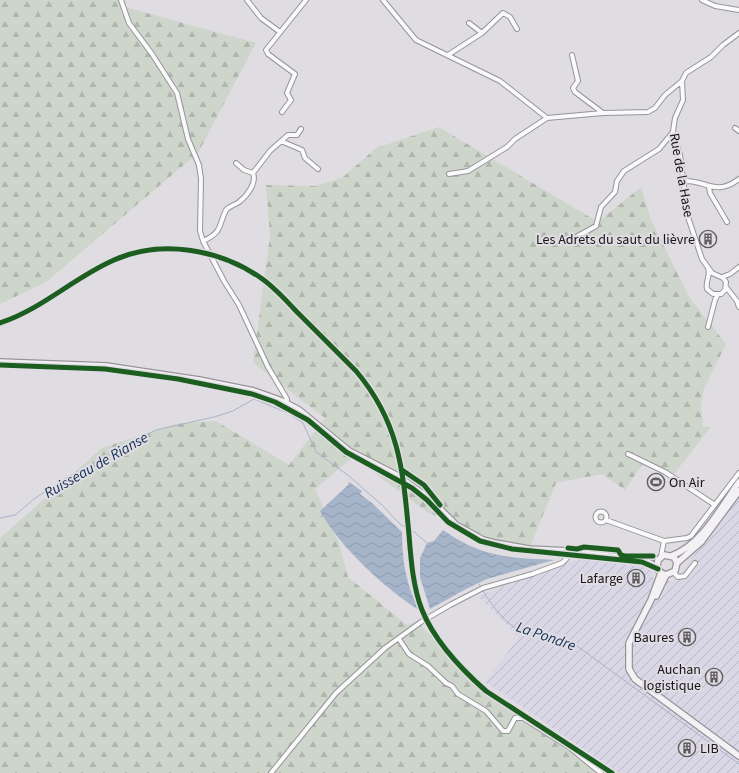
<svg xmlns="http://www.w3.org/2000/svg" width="739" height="773" font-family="'Source Sans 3',sans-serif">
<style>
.industrial{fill:url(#industrial-furrows)}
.forest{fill:url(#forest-firs)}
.water{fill:url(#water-waves)}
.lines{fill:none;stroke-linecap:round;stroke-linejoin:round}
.stream{stroke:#a6b4ca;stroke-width:1}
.street-casing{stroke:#969498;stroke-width:6}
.secondary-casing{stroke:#969498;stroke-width:8}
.street{stroke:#fafafb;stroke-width:4}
.secondary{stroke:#f3f1f4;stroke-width:5.5}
.cycleway-casing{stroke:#e0dce3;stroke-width:8}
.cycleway{stroke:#1b5e20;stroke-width:5}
.labels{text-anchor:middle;stroke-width:4;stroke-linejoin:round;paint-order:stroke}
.street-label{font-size:14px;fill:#191719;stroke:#e0dce3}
.poi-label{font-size:14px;fill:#191719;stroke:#e0dce3;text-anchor:end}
.water-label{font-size:15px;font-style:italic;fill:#0e2f54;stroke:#e0dce3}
</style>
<defs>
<pattern id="industrial-furrows" width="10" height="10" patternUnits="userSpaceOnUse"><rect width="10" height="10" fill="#d9d6e5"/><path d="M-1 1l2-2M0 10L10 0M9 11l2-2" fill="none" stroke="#bab7c4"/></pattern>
<pattern id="forest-firs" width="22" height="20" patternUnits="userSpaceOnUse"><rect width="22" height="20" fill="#ced5cb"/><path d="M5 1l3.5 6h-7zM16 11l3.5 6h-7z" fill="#b0b6ae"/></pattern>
<pattern id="water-waves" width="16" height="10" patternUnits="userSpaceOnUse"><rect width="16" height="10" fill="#a6b4ca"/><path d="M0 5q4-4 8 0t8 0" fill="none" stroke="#8e9aad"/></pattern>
</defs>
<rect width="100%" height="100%" fill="#e0dde2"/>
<!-- industrial -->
<path class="industrial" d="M739,495V773H620L485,682L519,637L478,596L580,558L652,568L653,578L674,582Z"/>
<!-- forest -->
<path class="forest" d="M0,0H122L125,7L256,43L198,153L46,282L0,304Z
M439,127L598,222L641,187L651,220L689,297L726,344L704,389L701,406L703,427H711L674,474L645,460L625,490L602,474L556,483L529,549L499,542L427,512L353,457L315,489L339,543L348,577L407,625L417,622L491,694L602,773H0V538L102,448L175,424L216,421L289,465L325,418L253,363L270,236L266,185L315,186L342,178L376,148Z"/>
<!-- water -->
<path class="water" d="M349,482L362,491L360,494L372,503L402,532C402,561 406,584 419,610C384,588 340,547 320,511L348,485Z
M443,530C482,557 508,558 554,560L487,579L466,589L430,609L420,577V558L427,543L434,541Z"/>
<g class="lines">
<!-- stream -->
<path class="stream" d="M0,518L15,515L34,499L62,480L156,430L214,417L233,411L254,399L288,413L303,423L316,452L349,476L382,505L401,525L407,528
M413,531L427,543
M479,584L481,588
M483,591C492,605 507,627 524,632C528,633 532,632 536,634C550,639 562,644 577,646L739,764"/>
<defs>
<path id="street" d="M121,0L129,23L152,54L177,93L188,139L199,165L201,179L200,231L203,241L224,281L239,305L268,367L287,399L286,406
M247,0L261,18L280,32
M383,0L416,40L500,81L547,118L603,113L648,112L655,108L665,95L682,81L686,73L711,57L723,45L739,33
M702,0L715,6L739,10
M482,33L503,13L510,17L517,29
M448,55L482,33L469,23
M572,55L578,81L573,88L575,92L603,113
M682,81L683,100L675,118L673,131L680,155L688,217L702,259L712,273L723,278L726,282L725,290L721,294H713L707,289C705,281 711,276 708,268
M282,112L291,100L287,93L295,74L268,54L266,50L306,0
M735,128L739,131
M281,141L302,150L305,158L318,169
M236,163L244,170L253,173
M449,174L468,171L507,147L515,139L547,118
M684,181C707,180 715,197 739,179
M709,187L710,193L727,222
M576,237L596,226L601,207L615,192L617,181L624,171L659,149L673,132
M203,241C223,232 218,226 226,210C229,206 235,205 239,202C247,196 257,183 253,173L270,151L288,135H297L301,129
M722,277L730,274L739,267
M726,287L737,301L739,307
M708,327L715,300L718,294
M628,454L665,472L715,505
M595.5 517a5.5 5.5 0 1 1 11 0a5.5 5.5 0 1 1-11 0Z
M606,520L664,541L661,556
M664,541L687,538L691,536L739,473
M674,573L678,577L685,576L695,563
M399,639L409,654L428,666L446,683L452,686L458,694L486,711L503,731H508L515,718H523L569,747L601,773
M271,773L336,693L385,648L421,622L450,605L483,588L532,574L562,563L567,558L569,551"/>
<path id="secondary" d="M0,362L106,366L199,380L254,391L282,401L299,410L349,451L398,476L430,499L456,525L483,540L495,543L529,549L569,551L641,560C658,563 655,572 666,575L675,571L677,563L674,557L664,555L658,560L657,567
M671,556C702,545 721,507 739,482
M677,563L701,542L739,491
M661,573L651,600L629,643V669L635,679L739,756
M656,596L666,575"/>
</defs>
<!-- street casing -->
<use href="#street" class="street-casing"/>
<!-- secondary casing -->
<use href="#secondary" class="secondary-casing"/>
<!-- street -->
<use href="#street" class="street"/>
<!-- secondary -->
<use href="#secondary" class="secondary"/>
<defs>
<path id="cycleway" d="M0,323C44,308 73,278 114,260C161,239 219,249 261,278C274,287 285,299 296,311C316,331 336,351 356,371C400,423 403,471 409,535C411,560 413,587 422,610C435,642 461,669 486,691L612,773
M0,365L105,369L178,379L252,394L275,402L308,420L346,452L412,488L427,500L448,522L480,541L512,549L642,562L658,569
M402,470L424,485L440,505
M568,548L577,549L584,547L618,550L621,555L625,556H653"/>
</defs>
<!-- cycleway casing -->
<use href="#cycleway" class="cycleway-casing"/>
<!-- cycleway -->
<use href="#cycleway" class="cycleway"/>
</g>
<!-- icons -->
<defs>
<symbol id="building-ring" viewBox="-11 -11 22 22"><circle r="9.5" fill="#e0dce3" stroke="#5f5c5f" stroke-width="1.5"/><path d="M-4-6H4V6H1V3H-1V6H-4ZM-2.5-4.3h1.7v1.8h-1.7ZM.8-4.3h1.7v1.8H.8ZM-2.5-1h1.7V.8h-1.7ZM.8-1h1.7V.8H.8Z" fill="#5f5c5f"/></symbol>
<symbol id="stadium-ring" viewBox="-11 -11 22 22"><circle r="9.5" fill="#e0dce3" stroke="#5f5c5f" stroke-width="1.5"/><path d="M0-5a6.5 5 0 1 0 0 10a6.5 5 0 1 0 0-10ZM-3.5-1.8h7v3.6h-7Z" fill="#5f5c5f"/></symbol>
</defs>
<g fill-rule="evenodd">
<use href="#building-ring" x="698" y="229" width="20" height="20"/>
<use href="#stadium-ring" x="646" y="472" width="20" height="20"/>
<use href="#building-ring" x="626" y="568" width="20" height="20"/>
<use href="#building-ring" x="677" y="627" width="20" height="20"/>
<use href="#building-ring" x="704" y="667" width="20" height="20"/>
<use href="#building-ring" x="677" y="738" width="20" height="20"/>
</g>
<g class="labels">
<!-- street labels -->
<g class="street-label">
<text transform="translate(682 175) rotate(80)" y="5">Rue de la Hase</text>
</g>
<!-- poi labels -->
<g class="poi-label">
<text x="695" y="244">Les Adrets du saut du lièvre</text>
<text x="669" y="487" text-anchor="start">On Air</text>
<text x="623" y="583">Lafarge</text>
<text x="674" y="642">Baures</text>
<text x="701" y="674">Auchan<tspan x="701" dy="16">logistique</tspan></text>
<text x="700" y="753" text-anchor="start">LIB</text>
</g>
<!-- water labels -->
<g class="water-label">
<text transform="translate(96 465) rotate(-30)" y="5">Ruisseau de Rianse</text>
<text transform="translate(546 636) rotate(19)" y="5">La Pondre</text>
</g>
</g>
</svg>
